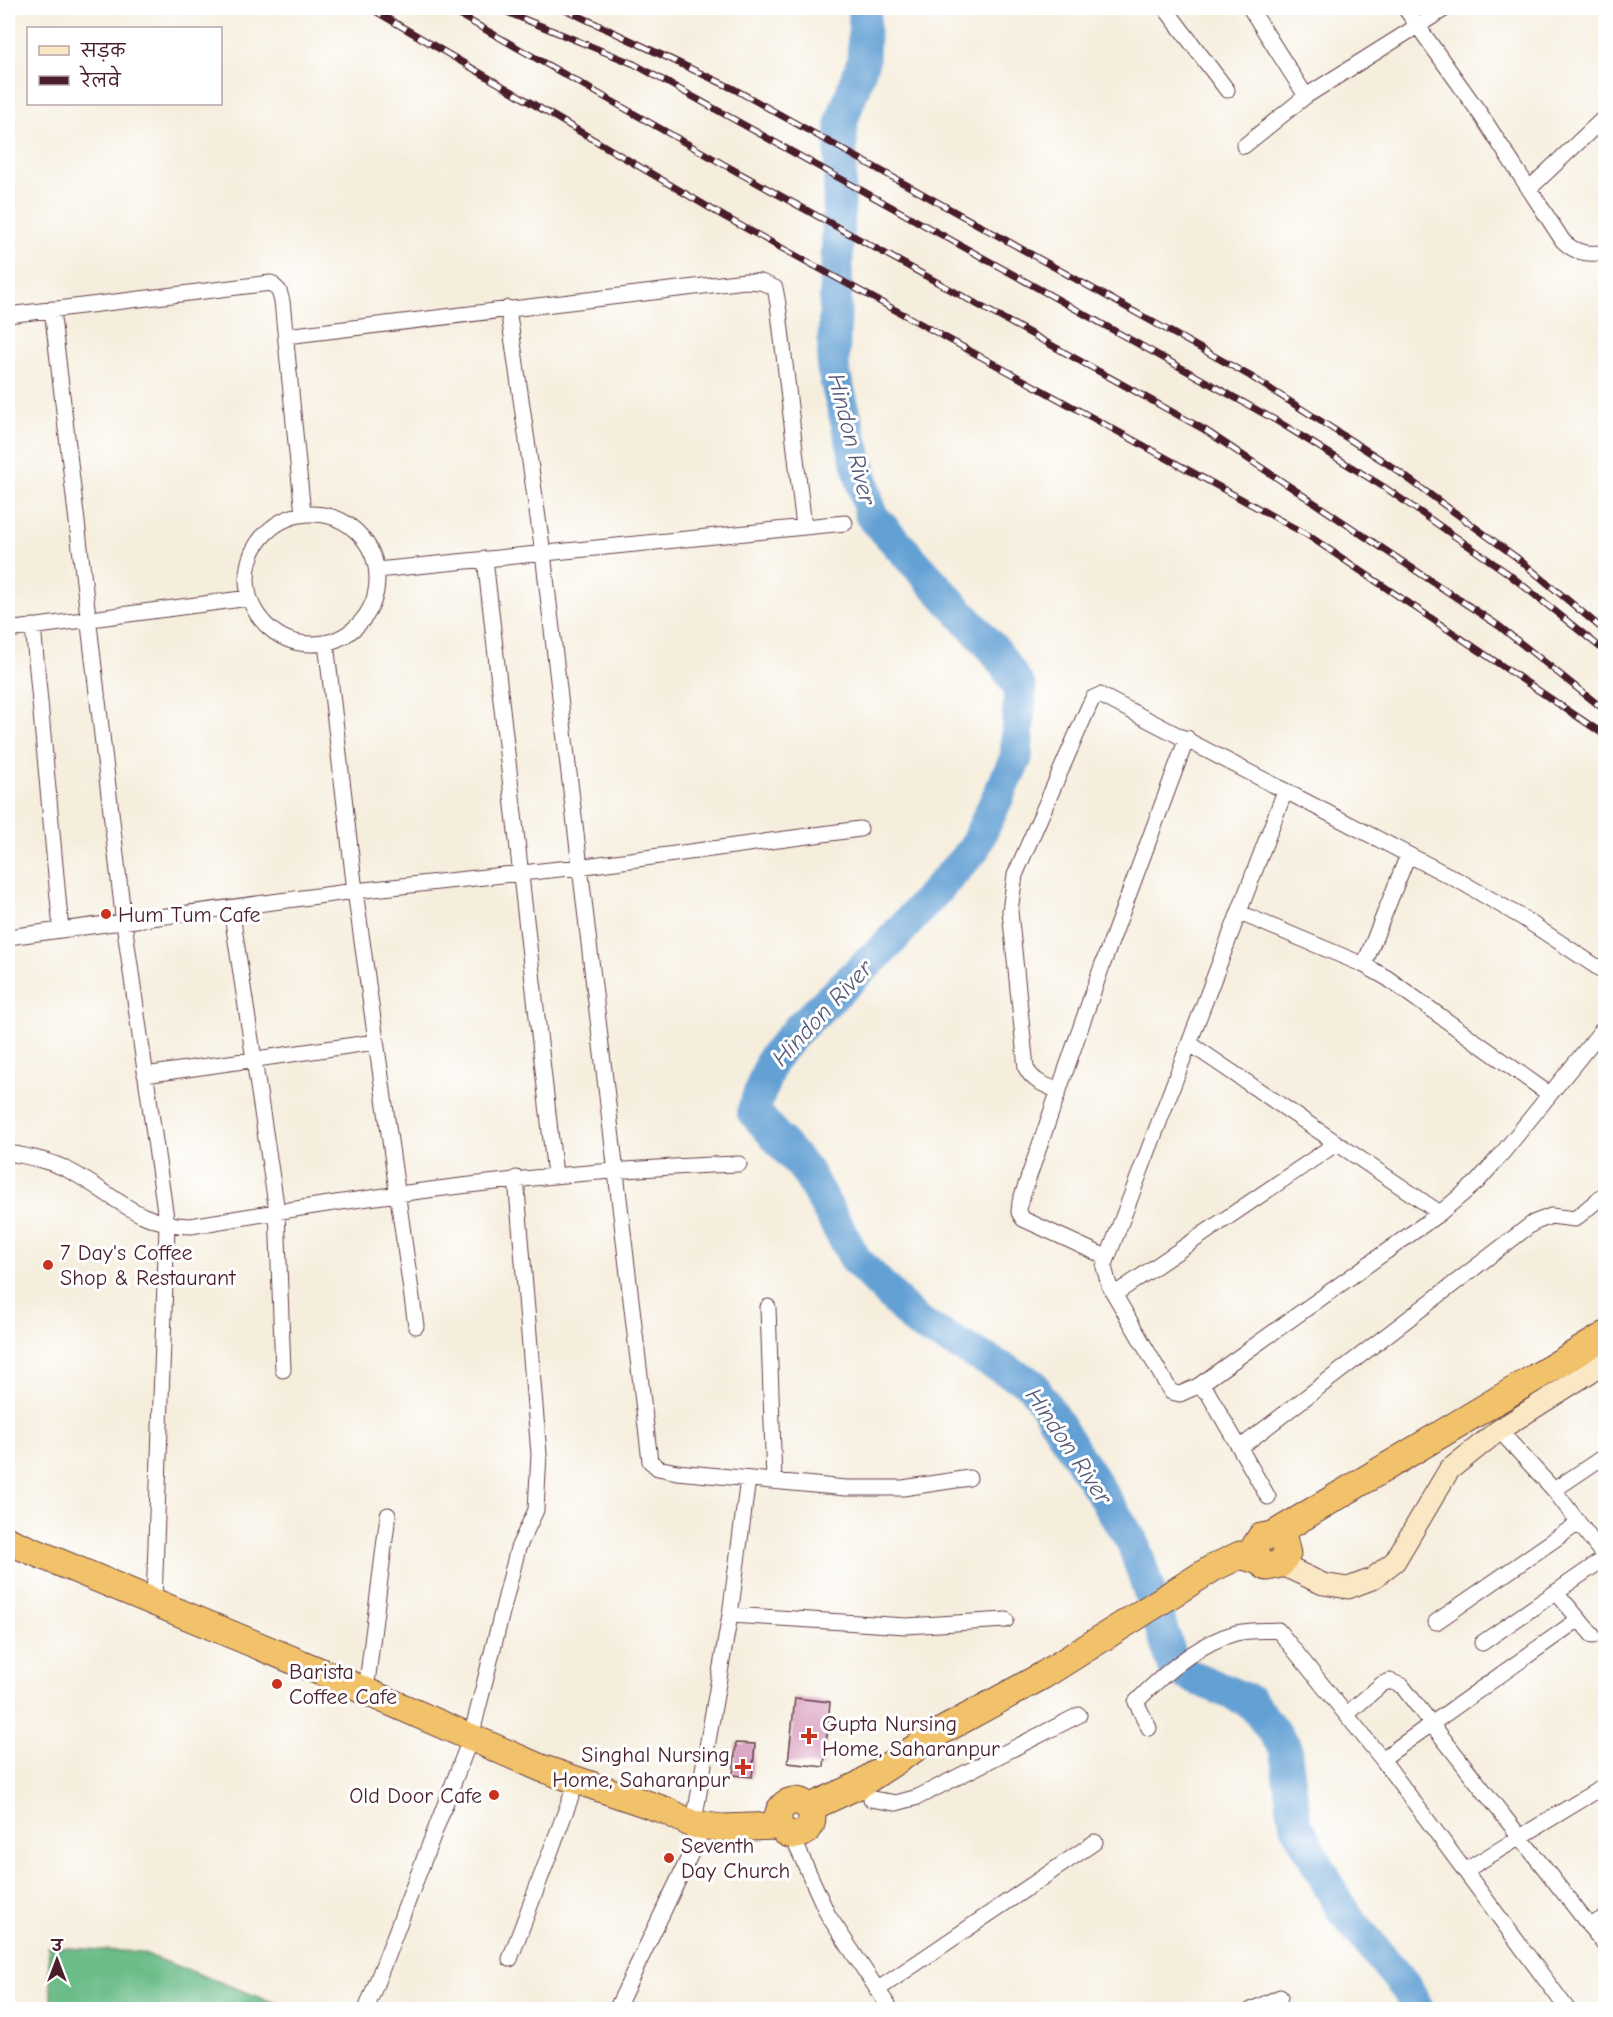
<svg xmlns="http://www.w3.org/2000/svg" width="1613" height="2017" font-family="'Comic Neue','Playpen Sans Deva',sans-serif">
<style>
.forest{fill:#6bbc88;stroke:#5a6e5a;stroke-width:1.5}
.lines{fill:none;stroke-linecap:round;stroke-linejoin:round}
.river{stroke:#63a0d4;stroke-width:33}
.building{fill:#d28cb4}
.street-casing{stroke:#643e46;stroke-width:17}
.secondary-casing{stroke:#643e46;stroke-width:23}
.highway-casing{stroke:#643e46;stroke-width:29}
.street{stroke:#fff;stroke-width:15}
.secondary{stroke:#fae7c3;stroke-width:21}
.highway{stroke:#f2c26a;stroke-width:27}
.rail-casing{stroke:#4a1f2b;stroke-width:7}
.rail{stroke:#fff;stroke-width:4.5;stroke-dasharray:14;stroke-linecap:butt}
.poi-dot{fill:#c8321e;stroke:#fff;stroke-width:2}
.labels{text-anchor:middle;stroke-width:6;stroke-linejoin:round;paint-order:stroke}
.poi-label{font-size:22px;fill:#4a1f2b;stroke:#fff;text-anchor:start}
.water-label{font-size:24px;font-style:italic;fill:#555977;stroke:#fff}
</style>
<rect width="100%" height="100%" fill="#fff"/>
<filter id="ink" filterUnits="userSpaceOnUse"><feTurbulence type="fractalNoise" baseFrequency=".0167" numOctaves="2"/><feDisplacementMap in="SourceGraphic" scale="12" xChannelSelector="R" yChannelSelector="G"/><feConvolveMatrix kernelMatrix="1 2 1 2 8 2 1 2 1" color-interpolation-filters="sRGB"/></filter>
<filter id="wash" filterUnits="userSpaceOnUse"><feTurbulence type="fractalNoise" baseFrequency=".008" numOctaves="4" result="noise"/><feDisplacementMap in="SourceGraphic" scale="24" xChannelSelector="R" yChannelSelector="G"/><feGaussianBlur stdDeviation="1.35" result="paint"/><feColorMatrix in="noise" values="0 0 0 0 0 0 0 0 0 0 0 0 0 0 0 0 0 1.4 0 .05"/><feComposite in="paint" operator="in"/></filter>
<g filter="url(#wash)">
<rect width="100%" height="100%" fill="#f6eedd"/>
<!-- forest -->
<path class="forest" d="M48,1947L140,1952L291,2009H52Z"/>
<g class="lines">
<!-- river -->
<path class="river" d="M865,8L863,61L842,120L833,369L871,515L996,652L1020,688L1016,758L973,850L888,944L797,1030L772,1059L753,1111L807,1172L856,1260L918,1323L1032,1384L1133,1543L1175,1669L1251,1702L1285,1747L1295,1822L1342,1910L1404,1985L1418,2010"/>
</g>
<g id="blocks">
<!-- building -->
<path class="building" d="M795,1698L830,1702L824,1767L788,1763Z
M736,1743L755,1744L752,1777L733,1775Z"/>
</g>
</g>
<g filter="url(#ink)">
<use href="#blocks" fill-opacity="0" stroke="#643e46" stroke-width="1.5"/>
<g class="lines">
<defs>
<path id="street" d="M1165,8L1227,90
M1250,8L1306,96
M1405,8L1481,115L1563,241C1576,254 1588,254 1606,253
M1244,146L1306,96L1446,8
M1530,188L1606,116
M508,308L543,553L650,1461L658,1468L677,1472L846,1488H903L969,1478
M52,309L124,923L167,1225L154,1602
M8,315L271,283L279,291L282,301L303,514
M286,336L745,281L761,282L775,288L778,304L804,527
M247 579a65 65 0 1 1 130 0a65 65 0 1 1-130 0Z
M485,559L555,1175
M377,570L845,523
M33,626L61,930
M8,630L249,598
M326,643L355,891L416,1326
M231,908L277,1211L283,1370
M1240,913L1364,965L1387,978L1549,1094
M8,937L355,891L578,867L860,829
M1364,965L1408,855
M1189,1043L1440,1213
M145,1075L375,1042
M1059,1091C1045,1085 1033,1082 1026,1068L1010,911L1015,875L1089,706L1093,698L1100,695L1463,883L1523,918L1606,973
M8,1153C27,1156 48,1160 66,1169C113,1192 135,1225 191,1226C373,1195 555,1170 739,1164
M1106,1257L1023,1219L1019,1212L1020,1202L1102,966L1187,738
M1115,1294L1337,1143
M768,1307L774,1481
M1198,1386L1440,1213L1477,1182L1500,1156L1606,1025
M1499,1430L1554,1490L1606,1559
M1241,1447L1533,1223L1551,1216L1575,1219L1606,1193
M1554,1490L1606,1455
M1268,1497L1208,1393L1198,1386L1180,1394L1171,1392L1109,1285L1104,1267L1285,791
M1556,1592L1593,1636
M730,1615L906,1626L1006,1620
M1436,1622L1577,1524
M1482,1643L1605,1558
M366,1691L388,1515
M1347,1714L1382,1684L1390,1681L1402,1686L1606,1947
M1149,1728L1136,1702C1163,1674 1198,1643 1236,1633C1249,1630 1265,1631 1278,1630L1382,1759L1568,2010
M1382,1759L1579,1619
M871,1799L896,1803L918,1797L1079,1715
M696,1810L730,1615L748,1479
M792,1836L828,1915L891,2010
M1466,1870L1606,1785
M1589,1926L1606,1917
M510,1959L577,1781
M877,1990L1095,1842
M366,2010L471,1737L518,1548L536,1510L539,1454L516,1178
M616,2010L704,1826
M1251,2010L1280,1997"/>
<path id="secondary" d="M1280,1564L1323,1584L1348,1588L1372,1579L1395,1561L1449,1470L1499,1430L1606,1362"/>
<path id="highway" d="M1273,1535L1606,1335
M8,1541L326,1674L541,1768L667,1811L692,1824L722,1828L779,1826
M778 1818a17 17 0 1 1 34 0a17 17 0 1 1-34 0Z
M809,1808L859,1785L940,1732L1042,1676L1213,1568L1240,1555L1257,1560L1267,1567L1280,1564L1287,1554L1284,1541L1273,1535L1261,1537L1254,1548L1257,1560"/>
</defs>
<!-- street casing -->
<use href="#street" class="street-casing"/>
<!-- secondary casing -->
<use href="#secondary" class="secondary-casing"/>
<!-- highway casing -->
<use href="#highway" class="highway-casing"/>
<!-- street -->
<use href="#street" class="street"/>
<!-- secondary -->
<use href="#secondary" class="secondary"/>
<!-- highway -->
<use href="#highway" class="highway"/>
<defs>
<path id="rail" d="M370,8L725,217L1309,536L1606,736
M447,8L723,164L1205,430L1499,626L1606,711
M497,8L634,64L1277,421L1387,489L1506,572L1606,652
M562,8L734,89L1250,376L1388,464L1516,557L1606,632"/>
</defs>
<!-- rail casing -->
<use href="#rail" class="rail-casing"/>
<!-- rail -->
<use href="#rail" class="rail"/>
</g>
</g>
<!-- markers -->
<g class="poi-dot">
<circle cx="106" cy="914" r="6"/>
<circle cx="48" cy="1265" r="6"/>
<circle cx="277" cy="1684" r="6"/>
<path d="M806 1727h6v6h6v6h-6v6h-6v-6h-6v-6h6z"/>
<path d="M740 1758h6v6h6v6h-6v6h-6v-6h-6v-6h6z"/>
<circle cx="494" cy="1795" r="6"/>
<circle cx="669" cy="1858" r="6"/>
</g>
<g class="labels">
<!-- poi labels -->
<g class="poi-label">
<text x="118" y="922">Hum Tum Cafe</text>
<text x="60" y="1260">7 Day's Coffee<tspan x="60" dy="25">Shop &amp; Restaurant</tspan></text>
<text x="289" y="1679">Barista<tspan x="289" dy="25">Coffee Cafe</tspan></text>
<text x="822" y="1731">Gupta Nursing<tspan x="822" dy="25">Home, Saharanpur</tspan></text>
<text x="730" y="1762" text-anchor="end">Singhal Nursing<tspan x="730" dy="25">Home, Saharanpur</tspan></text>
<text x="482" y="1803" text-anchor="end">Old Door Cafe</text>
<text x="681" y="1853">Seventh<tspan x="681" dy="25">Day Church</tspan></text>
</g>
<!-- water labels -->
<g class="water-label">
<text transform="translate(852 439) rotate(76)" y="8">Hindon River</text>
<text transform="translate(822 1013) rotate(-47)" y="8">Hindon River</text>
<text transform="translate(1069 1446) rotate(56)" y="8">Hindon River</text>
</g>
</g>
<!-- margin -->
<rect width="1613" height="2017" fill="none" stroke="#fff" stroke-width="30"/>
<!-- legend -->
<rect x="27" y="27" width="195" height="78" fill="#ffffff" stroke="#b7a5aa" stroke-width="1.5"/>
<rect x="39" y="46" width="30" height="9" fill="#fae7c3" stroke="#b7a5aa" stroke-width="1.5"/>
<text x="81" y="57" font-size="18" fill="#4a1f2b">सड़क</text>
<rect x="39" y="76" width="30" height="9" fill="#4a1f2b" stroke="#b7a5aa" stroke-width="1.5"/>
<text x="81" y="87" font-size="18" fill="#4a1f2b">रेलवे</text>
<!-- north arrow -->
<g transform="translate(57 1960)" stroke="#ffffff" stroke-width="4.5" paint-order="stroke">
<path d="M0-4.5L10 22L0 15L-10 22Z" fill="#4a1f2b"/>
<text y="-9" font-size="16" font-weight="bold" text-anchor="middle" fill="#4a1f2b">उ</text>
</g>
</svg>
